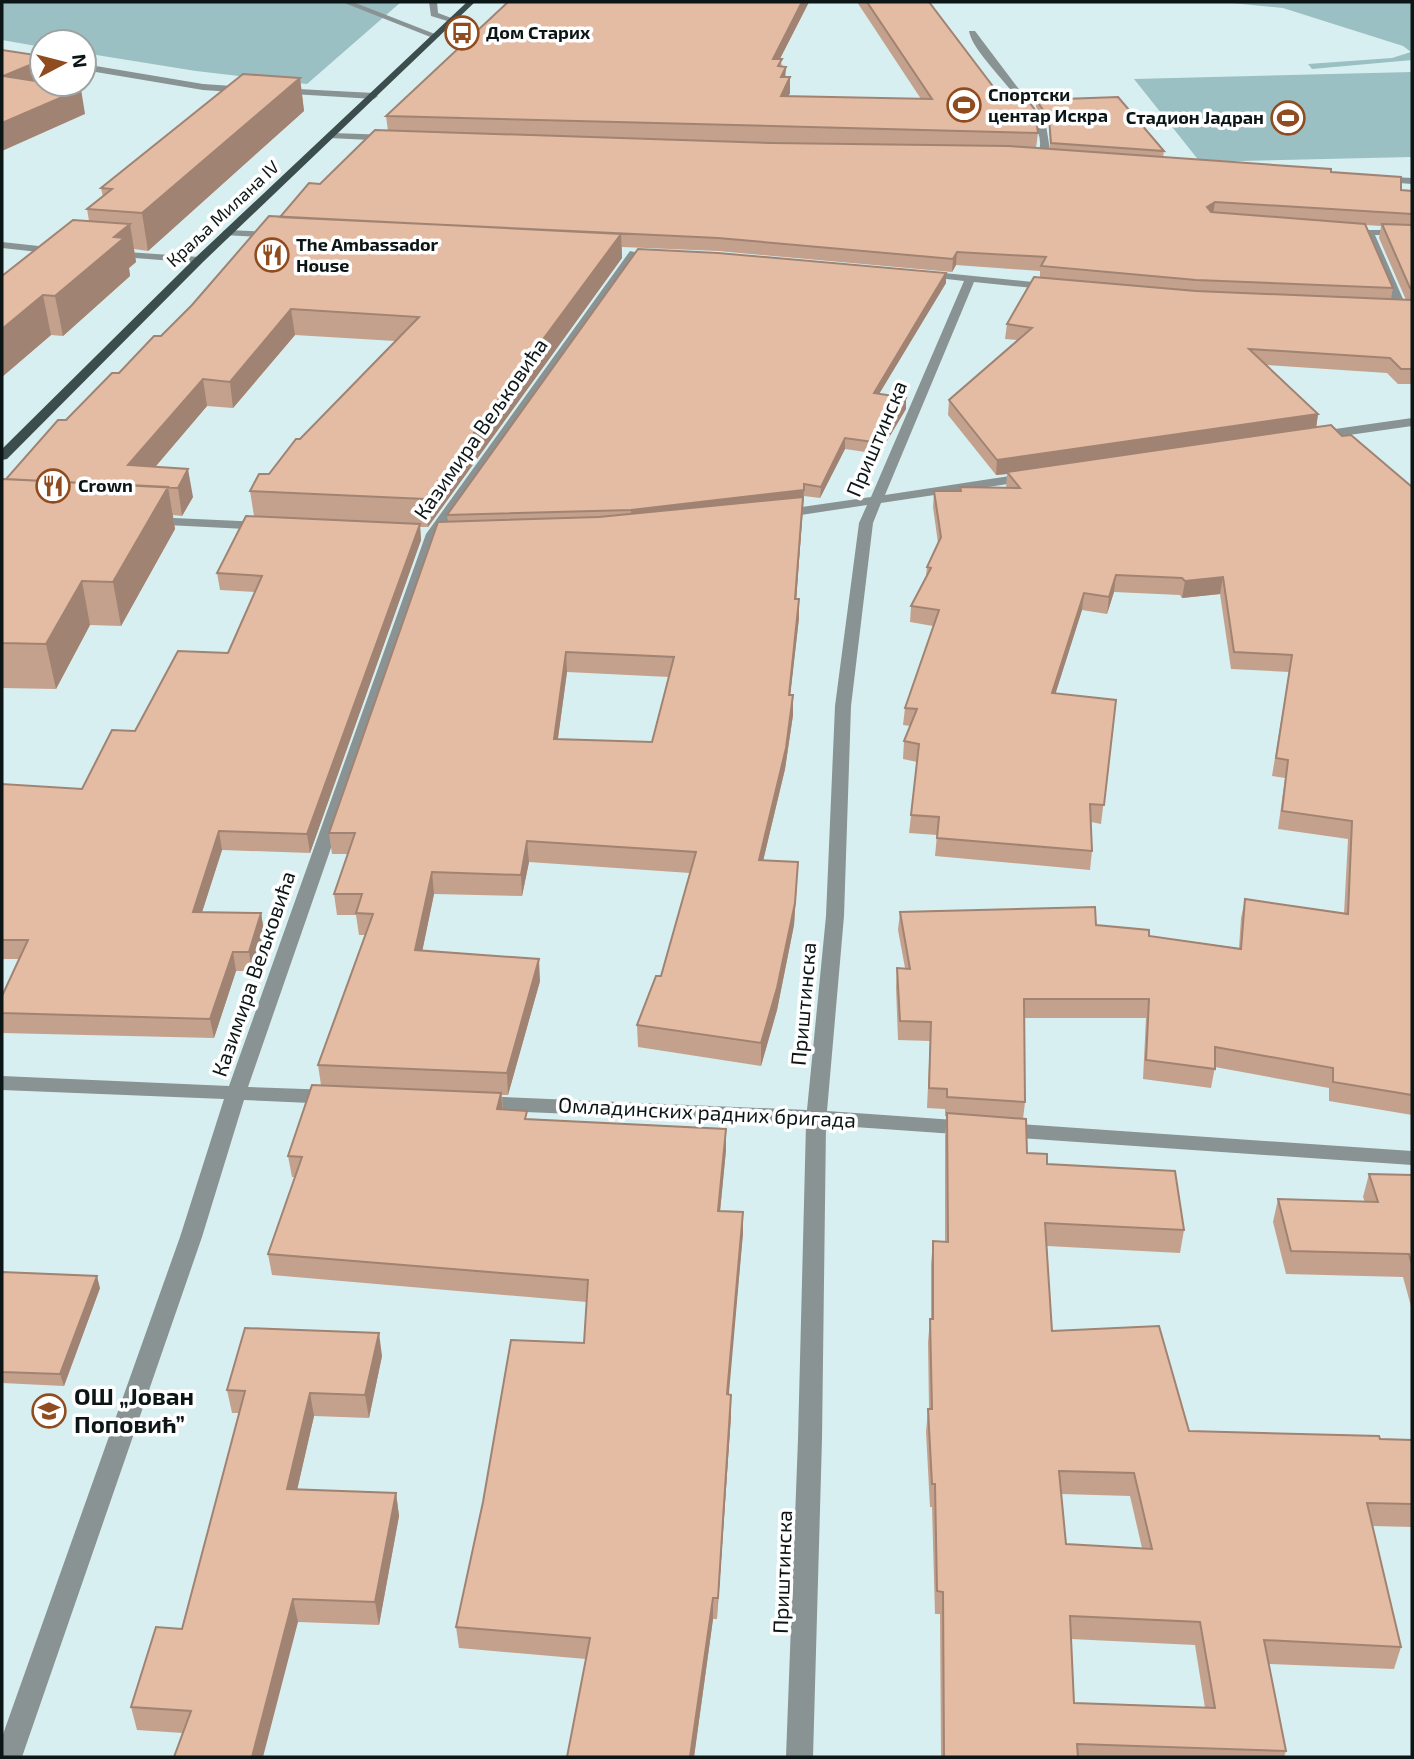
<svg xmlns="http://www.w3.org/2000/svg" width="1414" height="1759" font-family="'Exo 2',sans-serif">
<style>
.green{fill:#9ac0c3}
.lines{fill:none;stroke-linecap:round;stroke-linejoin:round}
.minor{fill:#899393;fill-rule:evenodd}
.major{fill:#3c4d4e;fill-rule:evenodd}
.wall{fill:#c4a18c;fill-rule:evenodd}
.shaded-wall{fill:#a08372}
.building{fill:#e4bba3;stroke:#a08372;stroke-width:2;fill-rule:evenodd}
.labels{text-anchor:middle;stroke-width:7;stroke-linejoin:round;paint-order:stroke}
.far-poi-label{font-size:18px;font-weight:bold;fill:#0d1616;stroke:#fff;text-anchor:start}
.far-street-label{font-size:18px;fill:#0d1616;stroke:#fff}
.street-label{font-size:21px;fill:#0d1616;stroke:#fff}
.near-poi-label{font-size:24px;font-weight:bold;fill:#0d1616;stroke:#fff;text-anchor:start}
</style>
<rect width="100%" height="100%" fill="#d8eff1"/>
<!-- green -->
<path class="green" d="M2,2H401L307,84L196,71L84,53V42H42V47L2,40Z
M1222,2H1412V60L1312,69L1308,64L1392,58L1411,52L1403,46L1283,8Z
M1412,72V157L1200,162L1134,79Z"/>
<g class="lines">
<!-- minor -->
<path class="minor" d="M342,2H353L440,36L433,38Z
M429,2H437L438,13L454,19V23L431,16Z
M969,31H975L1046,125L1050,150L1045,157L1037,155C1057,121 974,62 969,31Z
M84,64L203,84L248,87L252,90L248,93L203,90L84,70Z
M279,88L374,93L378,96L374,99L276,93L275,91Z
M332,133L391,135L396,138L391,141L329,138V134Z
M1377,176L1412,178V184L1374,181L1372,179Z
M227,230L277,232L282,235L277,238L223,235V231Z
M1364,230H1412V236L1375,235L1407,308L1405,310L1395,308L1363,232Z
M2,242L57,248L62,251L57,254L2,248Z
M113,251L199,257L204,260L199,263L109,256L108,254Z
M630,251L639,253L440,534L248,1087L333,1090L340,1092L343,1097L340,1102L333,1104L244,1100L202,1237L22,1757H2V1737L180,1237L224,1099L2,1090V1076L229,1086L426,534Z
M924,271L1053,284L1059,287L1053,290L974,282L885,495L1030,473L1037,477L1035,480L881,503L873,523L851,706L844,916L827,1111L969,1121L976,1123L979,1128L976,1133L969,1135L826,1125L822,1439L813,1757H786L798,1439L806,1124L479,1110L472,1108L469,1103L472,1098L479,1096L807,1110L826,916L835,706L859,523L867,505L781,518L774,514L781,510L871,497L964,281L920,276V272Z
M1412,418V426L1314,440L1308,436L1314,432Z
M152,517L264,522L271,526L264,530L147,524L145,521Z
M1004,1123L1412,1151V1165L1004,1137L997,1135L994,1130L997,1125Z"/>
<!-- major -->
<path class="major" d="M467,2H475L203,262L7,459L2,460V449L195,258Z"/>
</g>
<!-- wall -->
<path class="wall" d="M508,2H809L780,59L790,93L788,96L921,99L857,2H929L998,93L1038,133L1036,148L1050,149L1049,125L1036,107V100L1164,151L1163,157L1331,172L1401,190L1412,191V384H1398L1387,373L1267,365L1318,414L1316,428L1342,436L1412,487V1115L1329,1101V1088L1215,1067L1211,1088L1143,1079L1146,1018H1024L1025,1102L1023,1119L1027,1153L1047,1164L1184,1230L1180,1253L1047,1246L1052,1331L1189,1431L1412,1440V1527L1372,1526L1401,1647L1394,1669L1269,1664L1286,1751L1284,1757H941L940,1614H935L932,1507H930L926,1432L928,1409H929L928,1342L930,1319H931V1264L933,1241L945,1242V1136L947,1117L945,1116V1109L927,1108L930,1041L898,1040L896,987L897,968H905L898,930L900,912L1096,925L1149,936L1239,948L1241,918L1245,899L1344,914L1348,839L1278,829L1285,778L1272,776L1289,672L1231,669L1220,594L1182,598L1180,595L1114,592L1107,614L1082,610L1055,694L1116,700L1101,824L1091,822L1092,851L1090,870L935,856L937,835L909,833L917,762L903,759L904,741L910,726L903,725L905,708L933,626L910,622L911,606L926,576L927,567L938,543L933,507L934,491H960V487L1006,488L1007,474L996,475L948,415L949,400L1017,340L1005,339L1007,324L1040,277V271L956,265L952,272L718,251L622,247V258L428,527H420L421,540L310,853L222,850L202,912L261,913L264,932L252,971H236L214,1038L2,1033V1013L19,959H2V784L82,789L135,731L228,653L255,592L220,590L217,573L254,516L250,491L269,474L300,439L395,341L295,335L233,408L207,406L155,467L193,497L182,516L173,515L175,529L121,626L90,625L56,689L2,688V479H6L66,420L161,336L280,217L388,131L386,116ZM615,138L821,144L772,143ZM1365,225L1381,226L1379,238L1406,300L1391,299L1393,288ZM1061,1494L1130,1496L1142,1548L1066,1544ZM1071,1639L1195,1645L1205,1708L1074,1703Z
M300,78L304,111L148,251L134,249L136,262L129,268L130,276L63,336L51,335L2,377V276L89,221L87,209L103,197L101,188Z
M946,283L879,394L906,409L879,454L845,449L820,498L804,496L796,599H799V618L790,695H793V715L785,769L763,861L797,883L794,925L777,1010L761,1066L638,1047L637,1025L661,976L690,873L529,862L522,896L434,894L422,951L540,981L508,1095H502L503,1110L527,1119L726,1129V1150L720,1211L743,1233L728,1394L731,1416L717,1619H713L694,1757H567L586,1659L459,1648L456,1627L584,1343L587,1302L272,1275L268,1254L295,1177H292L288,1156L321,1085L318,1065L365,935H359L356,915H337L334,894L348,854H332L329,833L448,522L447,515ZM567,672L669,677L652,742L558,739Z
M1369,1174L1412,1175V1310L1403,1277L1286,1274L1273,1222L1278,1199L1365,1202L1363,1197Z
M2,1272L100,1288L64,1386L2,1383Z
M382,1356L369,1418L314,1416L297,1490L396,1493L399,1516L379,1625L298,1622L183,1733L137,1730L131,1707L182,1629L239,1413H232L227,1390Z"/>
<!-- shaded-wall -->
<path class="shaded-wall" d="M802,2H809L772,74L773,59Z
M42,60V84L3,76Z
M786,67L785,82L781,77Z
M790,77V93L781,112V96Z
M300,78L304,111L148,251L142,213Z
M81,89L85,114L2,151V123Z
M1215,202L1213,215L1207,207Z
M130,224L136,262L129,268L130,276L63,336L55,296L114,237Z
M621,234L622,258L428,527L425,499Z
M957,252L956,265L952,272L953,259Z
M946,273V283L873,404L874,393Z
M43,295L51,335L2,377V329Z
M291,309L295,335L233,408L230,382Z
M203,379L207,406L139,486L128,465Z
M906,398V409L879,454L880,443Z
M1318,414L1316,429L1007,472V474L996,475L997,460Z
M845,438V449L820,498L821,487Z
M188,469L193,497L182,516L178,488Z
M168,487L175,529L121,626L113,582Z
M804,490L795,618L631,521V510Z
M420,524L421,540L310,853L307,834Z
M1116,575L1114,592L1107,614L1109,597Z
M1223,577L1220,594L1182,598L1185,581Z
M82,581L90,625L56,689L46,644Z
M1084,593L1082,610L1050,711L1052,693Z
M799,599V618L788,715L789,695Z
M566,652L567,672L555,759L554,739Z
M793,695V715L785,769L758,882L759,860Z
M219,831L222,850L196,931L193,912Z
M527,841L529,862L522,896L521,875Z
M798,862L794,925L777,1010L761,1066V1043Z
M432,872L434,894L418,972L415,950Z
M261,913L264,932L252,971L249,952Z
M233,952L236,971L214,1038L210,1019Z
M539,959L540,981L508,1095L507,1073Z
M501,1093L503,1114L497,1109Z
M726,1129V1150L718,1232V1211Z
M743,1212V1233L727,1416V1394Z
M97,1276L100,1288L64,1386L60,1374Z
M379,1333L382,1356L369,1418L365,1395Z
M310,1393L314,1416L292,1512L287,1489Z
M731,1395V1416L717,1619L718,1598Z
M396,1493L399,1516L379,1625L375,1602Z
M713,1598V1619L694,1757H690Z
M293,1599L298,1622L263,1757H252Z"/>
<!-- building -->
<path class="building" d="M508,2H802L773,59H782L778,66L786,67L781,77H790L781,96L932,99L867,2H929L998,93L1022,92L1035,110L1038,133L386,116Z
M2,50L42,56V60L3,76L42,82V84H51L81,89L2,123Z
M243,74L300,78L142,213L87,209L112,189L101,188Z
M1118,97L1164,151L1051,143L1049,118L1036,100Z
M375,130L772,143L1009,146L1331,169V172L1401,177V190L1412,191V214L1215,202L1207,207L1211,212L1365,224L1393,288L1196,280L1041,266L1046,257L957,252L953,259L718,238L280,217L309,183L320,184Z
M269,216L621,234L425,499L250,491L259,474H269L296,439H300L419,317L291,309L230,382L203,379L128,465L188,469L178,488L6,479L58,420H66L112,373H119L154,336H161L192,305Z
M73,220L130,224L114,237L124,238L55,296L43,295L2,329V276Z
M1382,224L1412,225V289L1410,288Z
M638,249L718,253L946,273L874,393L906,398L880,443L845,438L821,487L804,484V490L631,510L447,515Z
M1034,277L1196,291L1412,300V369H1401L1390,358L1249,349L1318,414L997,460L949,400L1032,328L1007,324Z
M1331,425L1342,436L1351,435L1412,487V1095L1333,1082V1068L1215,1047V1069L1146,1060L1149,999H1024L1025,1102L947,1097V1089L929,1088L931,1022L900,1021L897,968L910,969L900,912L1095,907L1096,925L1149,930V936L1241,949L1245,899L1348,914L1352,821L1282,811L1288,760L1276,758L1292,655L1234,652L1223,577L1185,581L1182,578L1116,575L1109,597L1084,593L1052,693L1116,700L1104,805L1090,804L1092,851L937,838L939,817L911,815L919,744L904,741L917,709L905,708L939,610L911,606L931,568L927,567L941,537L934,491H961L960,487L1020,488L1007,472Z
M2,479L168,487L113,582L82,581L46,644L2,643Z
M803,497L795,599H799L789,695H793L786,748L759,860L798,862L795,903L777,988L761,1043L637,1025L656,976H661L696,852L527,841L521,875L432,872L415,950L539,959L507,1073L318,1065L373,914L356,913L362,894H334L355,833H329L438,522L599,517ZM566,652L674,657L652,742L554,739Z
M246,516L420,524L307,834L219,831L193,912L261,913L249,952H233L210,1019L2,1013V996L28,940H2V784L82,789L112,730L135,731L178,651L228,653L262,576L217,573Z
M312,1085L501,1093L497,1109L527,1111L525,1119L726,1129L718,1211L743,1212L727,1394L731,1395L718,1598H713L690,1757H567L590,1638L456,1627L483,1502L511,1340L584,1343L588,1280L268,1254L302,1157L288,1156Z
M947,1113L1026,1119L1027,1153L1047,1154V1164L1175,1171L1184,1230L1045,1223L1052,1331L1159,1326L1189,1431L1379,1436L1380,1439L1412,1440V1504L1367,1503L1401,1647L1264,1640L1286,1751L1077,1744L1078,1757H944L943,1592L937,1591L935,1484H932L928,1409H932L930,1319H933V1241L948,1242ZM1059,1471L1134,1473L1152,1549L1066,1544ZM1070,1616L1200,1622L1215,1708L1074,1703Z
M1369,1174L1412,1175V1265L1409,1254L1291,1251L1278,1199L1378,1202Z
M2,1272L97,1276L60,1374L2,1372Z
M245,1328L379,1333L365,1395L310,1393L287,1489L396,1493L375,1602L293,1599L252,1757H174L191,1711L131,1707L156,1627L182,1629L245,1391L227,1390Z"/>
<!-- icons -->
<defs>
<symbol id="bus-ring" viewBox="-11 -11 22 22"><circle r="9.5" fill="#fff" stroke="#904c1f" stroke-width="1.5"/><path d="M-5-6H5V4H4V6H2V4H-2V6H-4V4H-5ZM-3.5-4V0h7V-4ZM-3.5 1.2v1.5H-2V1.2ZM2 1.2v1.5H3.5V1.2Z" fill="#904c1f"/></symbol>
<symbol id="stadium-ring" viewBox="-11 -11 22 22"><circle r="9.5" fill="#fff" stroke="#904c1f" stroke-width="1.5"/><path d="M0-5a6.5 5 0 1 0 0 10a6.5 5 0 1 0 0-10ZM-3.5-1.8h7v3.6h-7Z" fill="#904c1f"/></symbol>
<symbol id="restaurant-ring" viewBox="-11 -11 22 22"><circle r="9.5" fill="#fff" stroke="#904c1f" stroke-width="1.5"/><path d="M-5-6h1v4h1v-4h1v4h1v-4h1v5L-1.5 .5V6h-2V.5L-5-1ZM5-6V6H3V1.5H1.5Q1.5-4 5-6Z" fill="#904c1f"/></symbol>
<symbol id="school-ring" viewBox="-11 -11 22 22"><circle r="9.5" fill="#fff" stroke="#904c1f" stroke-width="1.5"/><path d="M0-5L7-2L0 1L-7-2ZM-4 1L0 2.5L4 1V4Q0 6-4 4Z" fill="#904c1f"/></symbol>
</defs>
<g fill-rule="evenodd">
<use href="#bus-ring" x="443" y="14" width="38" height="38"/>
<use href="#stadium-ring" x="945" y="86" width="38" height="38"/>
<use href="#stadium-ring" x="1269" y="99" width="38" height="38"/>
<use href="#restaurant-ring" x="253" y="236" width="38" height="38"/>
<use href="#restaurant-ring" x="34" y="467" width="38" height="38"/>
<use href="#school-ring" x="30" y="1392" width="38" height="38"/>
</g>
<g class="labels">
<!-- far-poi labels -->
<g class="far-poi-label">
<text x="486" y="39">Дом Старих</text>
<text x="988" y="101">Спортски<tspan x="988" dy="21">центар Искра</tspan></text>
<text x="1264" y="124" text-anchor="end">Стадион Јадран</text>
<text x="296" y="251">The Ambassador<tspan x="296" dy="21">House</tspan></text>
<text x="78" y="492">Crown</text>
</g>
<!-- far-street labels -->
<g class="far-street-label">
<text transform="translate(223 214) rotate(-43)" y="6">Краља Милана IV</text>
</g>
<!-- street labels -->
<g class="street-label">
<text transform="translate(481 429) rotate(-55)" y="7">Казимира Вељковића</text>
<text transform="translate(877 439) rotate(-67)" y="7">Приштинска</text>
<text transform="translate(254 974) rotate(-71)" y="7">Казимира Вељковића</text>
<text transform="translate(804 1004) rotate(-85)" y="7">Приштинска</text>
<text transform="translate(707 1113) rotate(3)" y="7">Омладинских радних бригада</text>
<text transform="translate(783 1572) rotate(-88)" y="7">Приштинска</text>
</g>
<!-- near-poi labels -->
<g class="near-poi-label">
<text x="74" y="1405">ОШ „Јован<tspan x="74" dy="28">Поповић”</tspan></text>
</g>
</g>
<!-- border -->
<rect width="1414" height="1759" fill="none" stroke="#0d1616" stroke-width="7"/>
<!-- north arrow -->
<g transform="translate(63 63) rotate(83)"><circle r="33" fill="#ffffff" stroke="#9ea2a2" stroke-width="2"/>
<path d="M0-5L12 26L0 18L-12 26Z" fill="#904c1f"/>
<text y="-10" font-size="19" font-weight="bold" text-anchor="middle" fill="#0d1616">N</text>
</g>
</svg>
